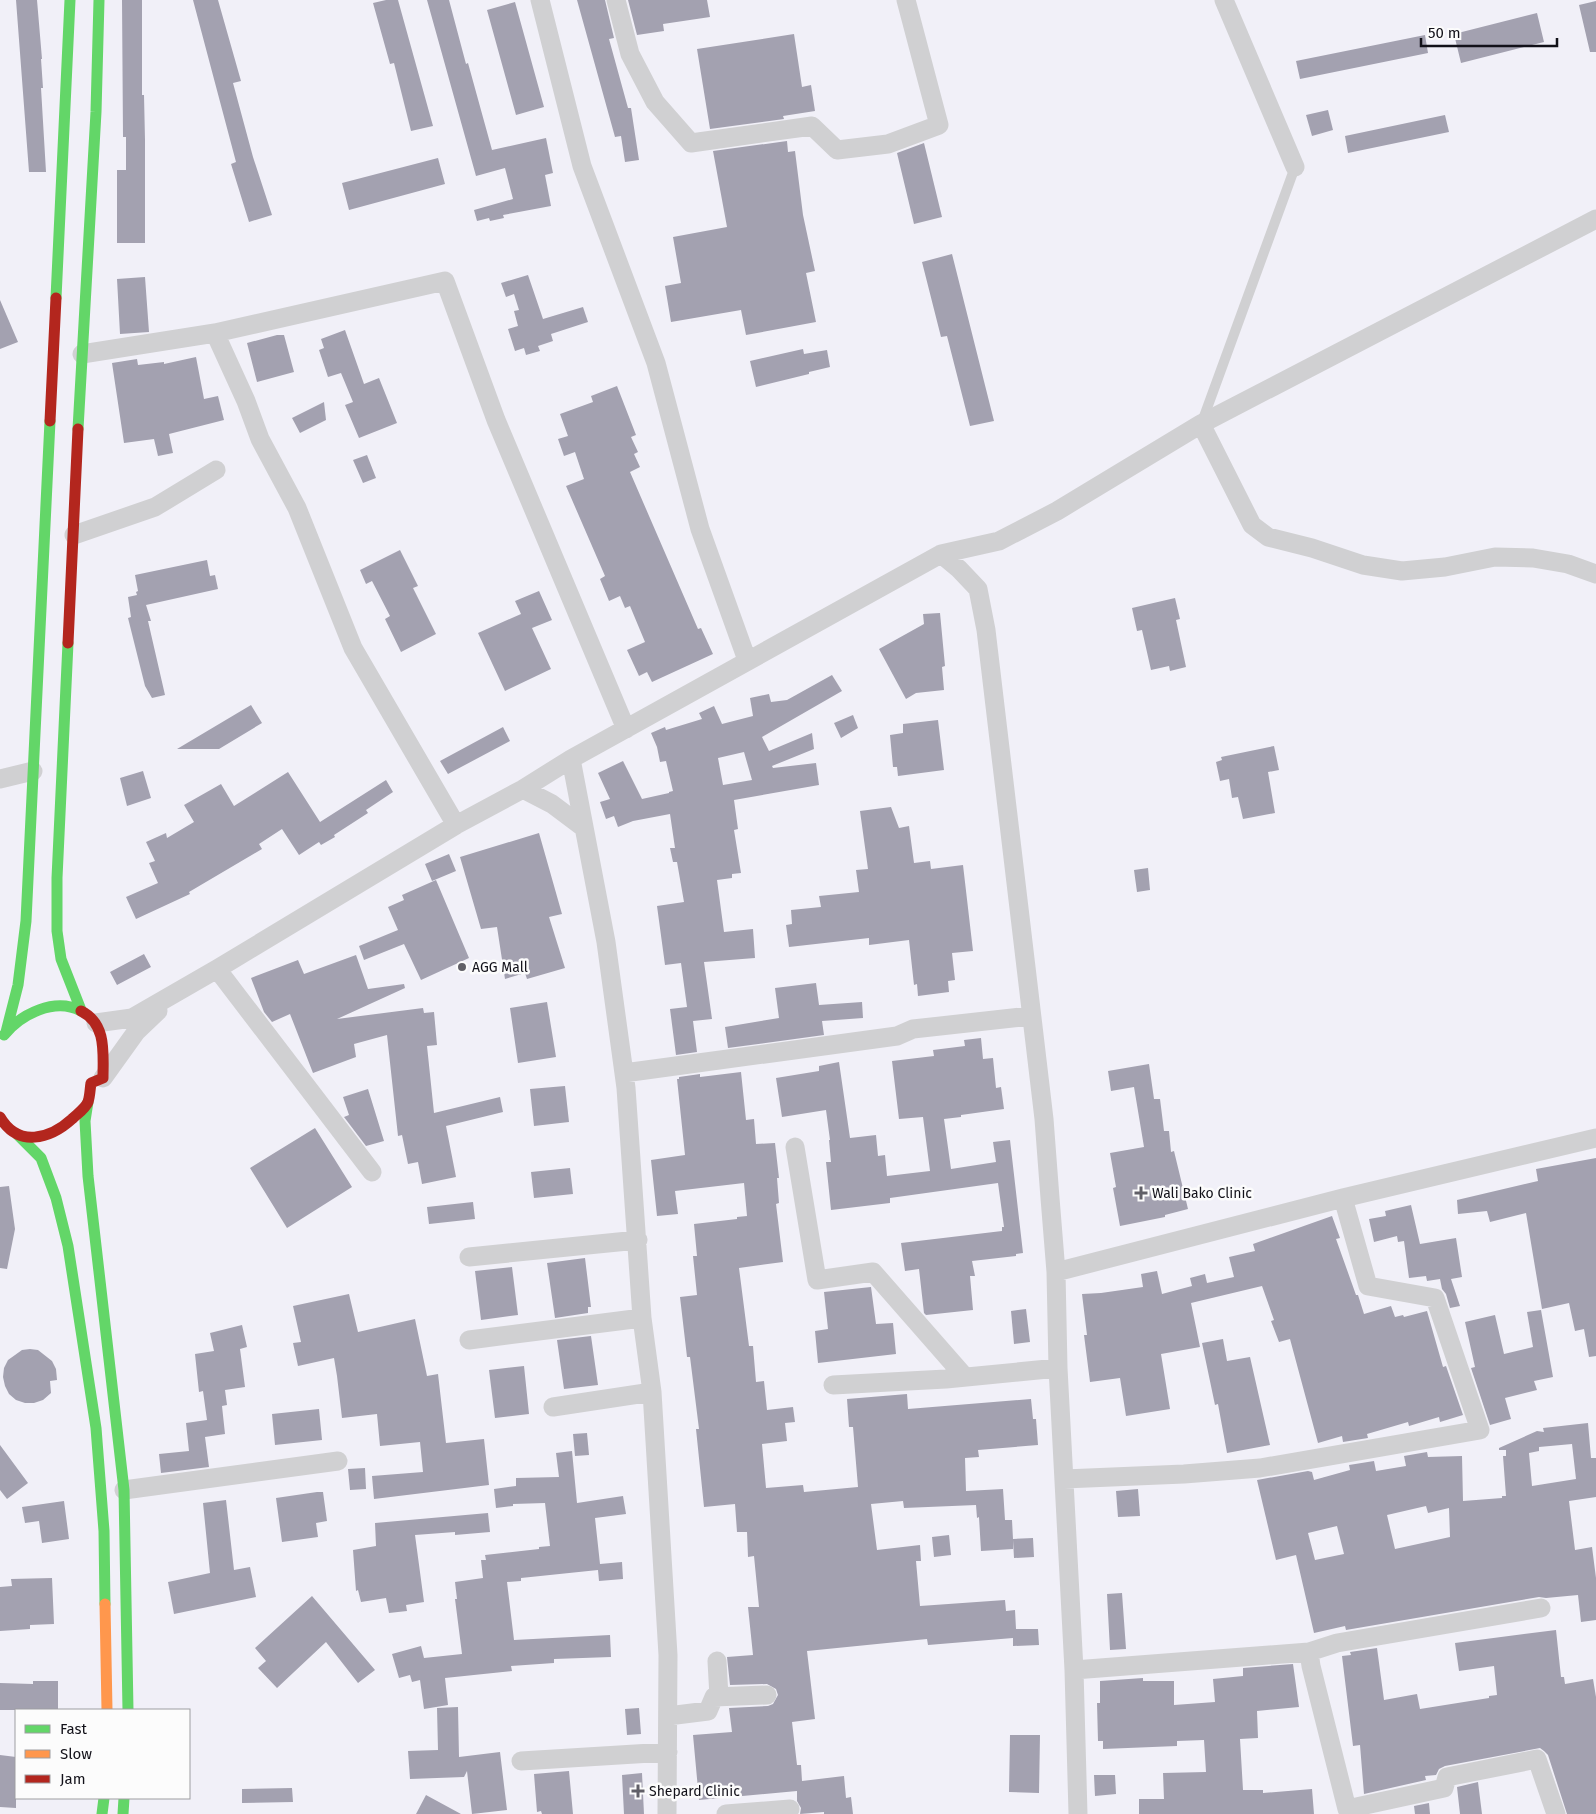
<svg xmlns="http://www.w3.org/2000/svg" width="1596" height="1814" font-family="'Fira Sans',sans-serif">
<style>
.building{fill:#a3a1b0;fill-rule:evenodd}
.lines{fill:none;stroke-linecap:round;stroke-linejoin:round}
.lane{stroke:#d0d0d2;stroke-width:10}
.street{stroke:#d0d0d2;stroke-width:19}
.fast{stroke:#63d668;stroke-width:11}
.slow{stroke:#ff974d;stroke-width:11}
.jam{stroke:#b3261e;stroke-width:11}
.poi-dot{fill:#605f67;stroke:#fcfcfc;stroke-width:2}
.labels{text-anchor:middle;stroke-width:5;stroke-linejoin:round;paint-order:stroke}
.poi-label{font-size:14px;fill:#121119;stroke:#fcfcfc;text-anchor:start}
</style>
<rect width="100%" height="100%" fill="#f1f0f8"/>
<!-- building -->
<path class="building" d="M16,0H37L42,59H41L43,88H41L46,172H29Z
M122,0H142V95H144L145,140V243H117V170H126V137H123Z
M193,0H218L241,81L233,83L253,157L272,215L249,222L231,164L236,162Z
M386,0H398L433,126L411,131L394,63L390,64L373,3Z
M427,0H449L466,64L468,63L492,150L546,138L553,173L545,175L551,206L503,215L504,218L490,221L489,218L477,221L474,210L513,199L505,168L476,176Z
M577,0H605L614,38L609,39L628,108H631L639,160L625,162L621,136L615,137Z
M628,0H707L710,17L663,24L664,31L637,35Z
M1596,1V52H1590L1579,5Z
M515,2L544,107L516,115L487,10Z
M1537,13L1544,42L1461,63L1454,34Z
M794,34L802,87L811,85L815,111L783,116L784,119L710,129L697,49Z
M1425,35L1428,53L1300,79L1296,61Z
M1328,110L1333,130L1312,136L1306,115Z
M1445,115L1449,132L1348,153L1345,136Z
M787,141L788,152L795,151L803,215L815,271L806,273L816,322L746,335L741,310L671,322L665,286L681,283L673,237L727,227L713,151Z
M924,143L942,217L914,224L897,153Z
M438,158L445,184L349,210L342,183Z
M952,254L994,421L970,426L947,336L941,337L922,262Z
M528,275L543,319L583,307L588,322L551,334L553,341L538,346L540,351L526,355L524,348L515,351L508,329L518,326L514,311L519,310L514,294L506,297L501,283Z
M145,277L149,332L120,334L117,279Z
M0,300L18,342L0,349Z
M345,330L364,384L379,378L397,423L359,438L345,405L353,402L341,373L328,377L319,350L324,348L321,339Z
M277,335H284L294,372L257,382L247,343Z
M803,349L804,354L827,350L830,367L809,372V374L756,387L750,361Z
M196,357L204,399L218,396L224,420L169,434L173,453L158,456L154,439L124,443L112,363L137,359L138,365L164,362V364Z
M617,386L636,435L631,437L638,452L634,454L640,467L630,472L698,629L701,628L713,654L652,682L647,672L639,676L627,650L645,642L630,606L625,608L620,596L609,601L600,579L605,576L566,486L584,479L575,452L564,456L558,439L568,436L560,414L593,402L591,396Z
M324,402L326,420L300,433L292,418Z
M367,455L376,478L363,483L353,460Z
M400,550L418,586L413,588L436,634L401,652L385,619L390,616L372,581L366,584L360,570Z
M207,560L210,576L215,575L218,589L146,605L151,621H148L165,695L152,698L145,686L128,618L131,617L128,597L137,595L136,592L138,591L135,575Z
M539,591L552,620L532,628L551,669L505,691L478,633L521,614L515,601Z
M1175,598L1180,619L1176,620L1186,667L1170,671L1169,666L1151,670L1142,630L1137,631L1132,608Z
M940,613L945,666L942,667L944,690L916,693L906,699L879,649L924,624L923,614Z
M832,675L842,691L762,737L769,751L812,733L814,749L772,766L773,768L816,763L819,785L734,800L738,829L734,830L741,873L732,874V878L717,880L724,932L753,929L755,958L704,962L712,1019L693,1021L697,1052L676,1055L670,1009L687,1007L681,963L665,965L657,906L684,902L677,862H673L670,848H675L670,814L633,821L618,827L614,816L606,819L600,802L610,799L598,773L623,761L642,799L669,793V792L673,791L666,761L660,762L657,747L651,733L665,727L666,730L702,719L699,713L714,706L722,724L753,716L750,698L769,694L771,702L787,700ZM744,752L752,780L723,785L718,758Z
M251,705L262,723L219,749H177Z
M853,715L858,728L841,738L834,723Z
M938,720L944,770L898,776L897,767H893L890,735L903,733V724Z
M503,727L510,741L448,774L440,761Z
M1274,746L1279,770L1268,772L1275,813L1243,819L1238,797L1232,798L1229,779L1220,781L1216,762L1222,760L1221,757Z
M143,771L151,798L127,806L120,778Z
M288,772L320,822L386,780L393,792L366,810L368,813L334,835L335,837L321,845L319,842L299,855L282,829L259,844L262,849L189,892L190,894L136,919L126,897L158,883L149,863L155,861L146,842L166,833L167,838L194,822L184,805L221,784L234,806Z
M891,807L899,828L909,826L914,863L930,861L931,869L963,865L973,951L952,953L955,980L948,981L949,992L918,996L917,984L914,985L909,940L869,945V938L789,947L786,925L792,924L791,910L821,907L819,896L859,892L856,870L868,869L860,811Z
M539,833L562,914L549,917L565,968L527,979L525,973L505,979L497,927L481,929L460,857Z
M449,854L456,871L432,881L425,864Z
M1148,868L1150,890L1137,892L1134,870Z
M436,880L469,958L421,980L404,944L364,960L359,946L398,930L388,907L404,900L402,895Z
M144,954L151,967L117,985L110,972Z
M356,955L368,989L404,984L405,988L337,1019L423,1008L424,1013L434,1012L437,1045L427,1046L434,1113L500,1097L503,1112L446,1126L456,1177L422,1184L418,1162L408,1164L402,1135L398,1136L387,1035L354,1044L356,1057L313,1073L290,1014L272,1022L264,1012L251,978L298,960L304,974Z
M816,983L819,1005L862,1002L863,1018L822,1021L824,1035L728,1048L725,1027L779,1018L775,988Z
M547,1002L556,1057L518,1063L510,1008Z
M981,1038L983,1059L993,1058L996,1088L1001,1087L1004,1109L961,1115V1117L944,1119L951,1169L996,1162L993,1142L1010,1140L1023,1253L1016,1254V1256L972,1261L975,1276H970L973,1310L926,1315L924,1313L919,1269L905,1271L901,1243L1002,1231V1227H1004L998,1183L890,1198V1203L831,1210L826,1162H831L829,1140H830L826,1110L782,1117L776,1078L819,1071V1066L839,1062L850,1138L876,1135L878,1156L885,1155L887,1176L930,1171L923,1117L899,1119L892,1061L934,1056L933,1050L965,1046L964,1040Z
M1149,1064L1154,1099H1160L1164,1131H1169L1171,1152L1174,1151L1188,1209L1165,1215V1217L1120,1226L1113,1188L1116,1187L1110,1153L1144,1147L1134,1087L1111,1091L1108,1071Z
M741,1072L746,1120L754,1119L756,1144L775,1143L779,1178H777L779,1203L776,1204L783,1262L739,1268L749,1346H753L756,1382L764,1381L767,1410L793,1407L795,1422L785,1423L787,1441L762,1444L766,1488L803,1485L804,1492L858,1487L853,1427H849L847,1399L907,1394L908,1409L1031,1399L1033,1419H1036L1038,1445L978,1450L979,1457L965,1458L966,1491L1003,1489L1005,1520H1012L1013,1539L1033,1538L1034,1557L1014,1558L1013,1540V1549L981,1551L979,1517L977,1518L976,1505L904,1508L903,1501L871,1504L877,1550L920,1545L921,1561H916L920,1606L1005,1600L1006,1611L1015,1610L1016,1629H1038L1039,1645L1013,1646V1638L928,1645L927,1639L807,1651L815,1719L792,1722L797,1765H801L802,1781L844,1776L846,1798L851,1797L853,1814H824V1812L800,1814L801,1808L797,1801V1791L699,1800L693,1735L732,1732L729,1708L768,1706L773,1704L778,1695L776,1689L767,1684L730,1685L727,1657L753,1655L748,1607H759L754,1556L748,1557L747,1532H737L735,1504L704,1507L696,1429H699L690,1357H687L680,1297L697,1295L693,1256H697L694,1224L737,1219V1217L747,1216L744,1183L675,1191L678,1214L657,1216L651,1160L685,1155L677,1079H679V1077L700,1074V1077Z
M565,1086L569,1122L534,1126L530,1089Z
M368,1089L384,1141L366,1146L344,1117L349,1115L343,1097Z
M315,1128L352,1187L287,1228L250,1168Z
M1596,1158V1356L1589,1357L1584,1329L1575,1331L1569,1303L1542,1309L1526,1213L1490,1222L1487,1211L1458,1214L1457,1200L1538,1181L1536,1169Z
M570,1168L573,1194L534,1198L531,1172Z
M9,1186L15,1229L7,1269L0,1268V1187Z
M473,1202L475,1219L429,1224L427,1207Z
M1411,1205L1420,1244L1456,1238L1462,1277L1451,1279L1460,1306L1450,1308L1446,1294L1442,1289L1440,1279L1427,1281L1426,1276L1409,1278L1404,1241L1398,1242L1397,1236L1374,1242L1369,1219L1386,1216L1385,1211Z
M1332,1216L1340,1238L1336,1239L1356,1295H1358L1364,1314L1391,1306L1395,1317L1403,1315L1404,1317L1427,1311L1443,1367L1446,1366L1463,1415L1440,1422L1439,1417L1409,1426L1408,1422L1367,1434L1368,1438L1343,1442L1342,1436L1318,1443L1290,1339L1279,1342L1271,1321L1274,1320L1262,1286L1191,1303L1200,1347L1161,1354L1170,1409L1126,1416L1120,1378L1090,1382L1084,1335H1087L1082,1294L1101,1293L1143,1287L1141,1274L1157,1271L1162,1294L1192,1286L1190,1278L1205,1274L1207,1283L1234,1277L1229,1257L1255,1251L1253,1244Z
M585,1258L591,1307H588V1313L555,1318L547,1263Z
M512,1267L518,1315L481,1320L475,1271Z
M871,1287L876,1324L893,1323L896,1354L818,1363L815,1331L828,1329L824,1292Z
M349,1294L358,1332L415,1319L427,1376L438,1374L446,1443L484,1439L489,1485L374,1499L372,1476L423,1472L420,1442L380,1446L377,1414L342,1418L337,1376L334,1358L298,1366L293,1343L301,1342L293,1306Z
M1026,1309L1030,1342L1014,1344L1011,1311Z
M1541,1310L1553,1377L1534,1381L1537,1390L1505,1398L1511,1419L1490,1425L1471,1368L1475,1367L1465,1322L1495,1315L1504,1354L1533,1347L1527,1312Z
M242,1325L247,1347L240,1349L245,1387L225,1390L227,1405L222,1406L225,1434L205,1437L209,1467L161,1473L159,1454L189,1451L186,1423L207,1420L203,1391L199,1392L195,1354L214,1351L210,1333Z
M591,1336L598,1385L564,1389L557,1340Z
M1223,1339L1227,1361L1250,1357L1270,1445L1227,1453L1218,1404L1215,1405L1202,1343Z
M30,1349L38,1350L52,1361L56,1369L57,1380L50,1381L51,1393L43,1400L34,1403H25L16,1400L9,1394L5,1386L3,1377L4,1368L8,1360L22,1350Z
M524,1366L529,1414L495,1418L489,1370Z
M319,1409L322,1440L275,1445L272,1414Z
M1588,1423L1591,1458H1596V1497L1569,1501L1575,1550L1592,1547L1596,1578V1620L1581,1622L1578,1595L1546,1598L1539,1597L1346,1630L1345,1626L1314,1633L1296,1555L1276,1560L1257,1480L1308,1471L1312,1472L1314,1480L1350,1470L1349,1465L1374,1461L1376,1471L1406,1466L1404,1456L1427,1452L1428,1457L1462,1456L1463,1501L1502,1498V1496H1506L1503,1456H1506V1450H1499V1448L1537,1431L1544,1432L1543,1428ZM1572,1444L1576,1479L1532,1486L1529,1453L1539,1451V1447ZM1426,1506L1428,1513L1449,1508L1450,1537L1395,1549L1387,1515ZM1337,1526L1344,1554L1315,1560L1308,1533Z
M587,1433L589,1455L575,1456L573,1434Z
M0,1445L28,1483L7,1499L0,1490Z
M572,1451L577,1503L623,1496L626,1514L595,1518L600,1564L622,1562L623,1579L599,1581L598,1570L521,1578V1581L507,1582L514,1640L610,1635L611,1657L554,1659V1663L511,1666L512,1671L445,1678L448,1705L424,1709L420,1680L412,1682L410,1675L399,1678L392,1654L421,1646L424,1658L462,1654L455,1599H457L455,1582L483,1578L481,1560H486L485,1555L539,1549V1547L550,1546L545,1503L513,1504V1506L496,1508L494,1489L516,1486V1478L559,1477L556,1453Z
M365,1468L366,1489L350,1490L348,1469Z
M1138,1489L1140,1516L1118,1517L1116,1491Z
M317,1492H323L327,1521L316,1523L318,1537L282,1542L276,1498Z
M226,1500L234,1570L250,1567L256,1597L174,1614L168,1582L210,1573L203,1503Z
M64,1501L69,1539L42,1543L39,1521L25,1523L22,1507Z
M488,1513L490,1532L455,1535V1532L415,1535L424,1602L406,1605L407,1611L389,1613L386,1598L361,1602L358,1590L356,1591L353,1550L376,1546L375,1523Z
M949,1535L951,1555L934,1557L932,1537Z
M52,1578L54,1624L30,1625V1629L0,1631V1587L12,1586L11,1579Z
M1122,1593L1126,1649L1110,1650L1107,1594Z
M312,1596L375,1670L358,1683L326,1642L277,1688L258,1668L266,1661L255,1648Z
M1556,1630L1561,1677H1564L1565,1684L1593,1679L1596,1697V1814H1567L1548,1755L1544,1751L1540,1748L1445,1766L1439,1769L1436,1775L1425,1776L1426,1780L1364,1794L1360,1745L1353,1746L1342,1656L1351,1655L1350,1652L1377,1648L1384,1700L1417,1694L1420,1709L1489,1698V1696L1497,1695L1494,1666L1459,1671L1455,1643Z
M1293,1664L1299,1707L1257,1711L1258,1738L1240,1739L1243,1790H1263V1793L1312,1789L1314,1814H1139V1799H1164L1163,1773L1206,1772L1204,1740L1177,1741V1746L1103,1749V1741H1098L1097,1703H1100V1681L1143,1678V1681H1174V1705L1215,1702L1213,1679L1243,1676V1668Z
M33,1681H58V1710H0V1683L33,1684Z
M458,1707L459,1757L500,1752L507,1810L472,1814L467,1771L464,1777L410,1779L408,1751L438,1750L437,1708Z
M639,1708L641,1734L627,1735L625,1709Z
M1010,1735H1040L1039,1793L1009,1792Z
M0,1755L16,1757V1808L0,1807Z
M569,1771L573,1814H542L541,1811L537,1812L534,1774Z
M642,1773L644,1814H624L622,1775Z
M1094,1775H1115L1116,1794L1095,1796Z
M1478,1782L1482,1814H1460L1457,1787Z
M292,1788L293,1802L242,1803V1789Z
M426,1795L461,1814H416Z
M1429,1803L1430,1814H1415L1414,1806Z"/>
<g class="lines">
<!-- lane -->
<path class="lane" d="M1202,422L1295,167"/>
<!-- street -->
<path class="street" d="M540,0L582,166L656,363L700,529L747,660
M616,0L630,54L655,102L691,143L812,126L837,150L888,144L939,125L906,0
M1224,0L1295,167
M215,333L246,401L260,439L297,508L353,648L456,825
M82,354L215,333L445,281L496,420L626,729
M1201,424L1252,525L1268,537L1312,548L1363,565L1402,571L1445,567L1495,557L1533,558L1568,564L1596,574
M74,535L155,507L216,470
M941,554L959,569L978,589L986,630L1044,1119L1050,1198L1056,1272L1058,1368L1074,1670L1078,1814
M571,759L606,942L626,1088L642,1318L652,1392L668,1655L667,1814
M0,779L33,771
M523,789L552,804L584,828
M217,969L372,1172
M96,1023L132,1018L217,969L456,825L523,789L571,759L941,554L999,541L1057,511L1201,424L1596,219
M624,1073L897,1036L913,1029L1031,1016
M103,1078L136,1032L158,1011
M795,1147L817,1280L873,1272L965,1377
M469,1257L638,1240
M1056,1272L1343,1198L1596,1138
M469,1340L642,1318
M833,1385L946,1379L1058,1368
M553,1407L652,1392
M1064,1479L1184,1474L1260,1468L1480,1430L1435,1298L1368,1286L1343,1198
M124,1490L338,1461
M1309,1652L1337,1643L1541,1608
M717,1661L719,1697
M1074,1670L1309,1652L1311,1666L1347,1809L1354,1814
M668,1716L708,1711L714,1697L767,1695
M521,1761L668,1752
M1347,1809L1444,1788L1447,1777L1537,1759L1556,1814
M726,1814L790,1809"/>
<!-- fast -->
<path class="fast" d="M56,298L70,0
M78,429L96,112L99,0
M68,643L57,878V931L61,959L81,1010
M6,1032L18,985L26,921L50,421
M4,1035C21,1014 55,997 81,1011
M88,1102L85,1121L88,1176L124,1490L128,1710
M17,1134L41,1158L56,1198L68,1246L96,1428L104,1531L105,1604
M102,1814L104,1798
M123,1814L124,1798"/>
<!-- slow -->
<path class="slow" d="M105,1604L107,1710"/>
<!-- jam -->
<path class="jam" d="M50,421L56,298
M68,643L78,429
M0,1117C18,1148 50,1139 72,1119C77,1114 85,1109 88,1102C90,1096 90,1089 91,1083L103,1078C103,1053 107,1024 81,1011"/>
</g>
<!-- markers -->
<g class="poi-dot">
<circle cx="462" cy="967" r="5"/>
<path d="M1138.5 1185.5h5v5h5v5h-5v5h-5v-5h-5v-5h5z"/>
<path d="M635.5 1783.5h5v5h5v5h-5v5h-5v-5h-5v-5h5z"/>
</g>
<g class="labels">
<!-- poi labels -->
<g class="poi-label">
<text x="472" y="972">AGG Mall</text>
<text x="1152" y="1198">Wali Bako Clinic</text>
<text x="649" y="1796">Shepard Clinic</text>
</g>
</g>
<!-- legend -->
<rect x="15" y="1709" width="175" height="90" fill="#fcfcfc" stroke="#9e9ea1"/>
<rect x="25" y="1725" width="25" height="8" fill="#63d668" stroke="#9e9ea1"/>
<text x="60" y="1734" font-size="15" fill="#121119">Fast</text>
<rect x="25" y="1750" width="25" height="8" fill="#ff974d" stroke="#9e9ea1"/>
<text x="60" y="1759" font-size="15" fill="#121119">Slow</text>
<rect x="25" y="1775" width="25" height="8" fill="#b3261e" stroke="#9e9ea1"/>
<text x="60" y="1784" font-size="15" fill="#121119">Jam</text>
<!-- scale -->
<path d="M1421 38v8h136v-8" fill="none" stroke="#121119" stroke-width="2.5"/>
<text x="1428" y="38" font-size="15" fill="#121119" stroke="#fcfcfc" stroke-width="4" paint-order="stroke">50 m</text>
</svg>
